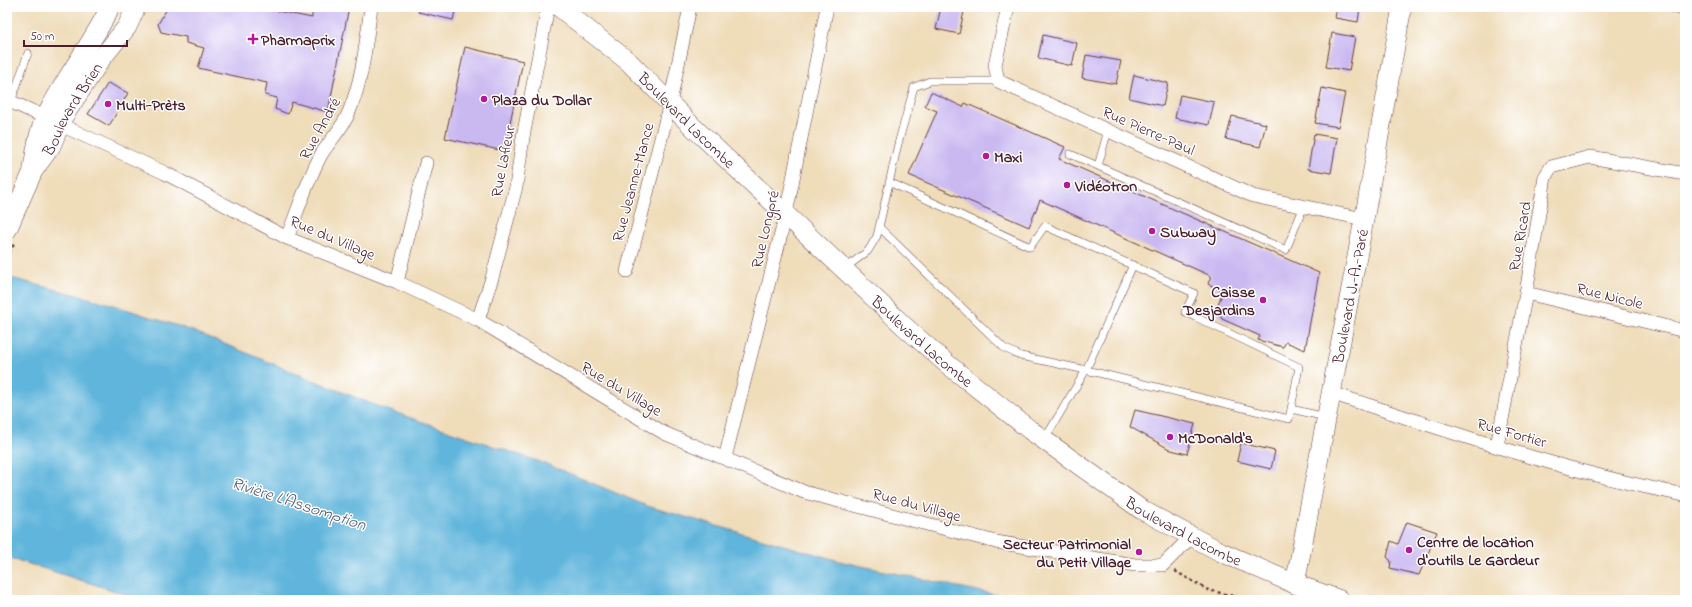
<svg xmlns="http://www.w3.org/2000/svg" width="1692" height="607" font-family="'Indie Flower',sans-serif">
<style>
.water{fill:#60b5dc;stroke:#556a84}
.building{fill:#cab9f1}
.lines{fill:none;stroke-linecap:round;stroke-linejoin:round}
.lane-casing{stroke:#633b40;stroke-width:8}
.street-casing{stroke:#633b40;stroke-width:14}
.secondary-casing{stroke:#633b40;stroke-width:20}
.path{stroke:#633b40;stroke-width:2.5;stroke-dasharray:3 3;stroke-linecap:butt}
.lane{stroke:#fff;stroke-width:7}
.street{stroke:#fff;stroke-width:13}
.secondary{stroke:#fff;stroke-width:19}
.poi-dot{fill:#b5179e;stroke:#fff;stroke-width:1.5}
.labels{text-anchor:middle;stroke-width:3;stroke-linejoin:round;paint-order:stroke}
.poi-label{font-size:16px;font-weight:bold;fill:#4a1f2b;stroke:#fff;text-anchor:start}
.street-label{font-size:16px;fill:#4a1f2b;stroke:#fff}
.water-label{font-size:17px;font-style:italic;fill:#535b72;stroke:#fff}
</style>
<rect width="100%" height="100%" fill="#fff"/>
<filter id="ink" filterUnits="userSpaceOnUse"><feTurbulence type="fractalNoise" baseFrequency=".025" numOctaves="2"/><feDisplacementMap in="SourceGraphic" scale="8" xChannelSelector="R" yChannelSelector="G"/><feConvolveMatrix kernelMatrix="1 2 1 2 8 2 1 2 1" color-interpolation-filters="sRGB"/></filter>
<filter id="wash" filterUnits="userSpaceOnUse"><feTurbulence type="fractalNoise" baseFrequency=".012" numOctaves="4" result="noise"/><feDisplacementMap in="SourceGraphic" scale="16" xChannelSelector="R" yChannelSelector="G"/><feGaussianBlur stdDeviation="0.9" result="paint"/><feColorMatrix in="noise" values="0 0 0 0 0 0 0 0 0 0 0 0 0 0 0 0 0 1.4 0 .05"/><feComposite in="paint" operator="in"/></filter>
<g filter="url(#wash)">
<rect width="100%" height="100%" fill="#efdcb9"/>
<!-- water -->
<path class="water" d="M7,277L104,302L190,330L379,407L549,465L647,506L843,562L1019,600H144L7,557Z"/>
<g id="blocks">
<!-- building -->
<path class="building" d="M168,7H258L312,18V7H349L328,112L292,102L288,114L275,109L277,98L265,95L267,83L198,68L204,48L186,43V37L161,32L158,24Z
M420,7H456L453,20L418,12Z
M941,7H965L959,34L936,29Z
M1337,7H1360L1358,22L1335,18Z
M1332,33L1355,37L1349,71L1326,67Z
M1043,35L1077,43L1072,66L1038,58Z
M465,47L523,61L504,151L445,138Z
M1086,55L1121,61L1116,84L1082,78Z
M1134,75L1168,83L1163,106L1129,98Z
M108,83L128,93L109,126L88,114Z
M1322,88L1345,93L1338,127L1315,123Z
M931,92L963,107L965,103L1065,147L1059,159L1319,273L1305,350L1286,342L1283,347L1258,340L1260,336L1222,319L1216,310L1223,291L1208,284L1211,276L1040,200L1029,227L909,175L937,111L925,106Z
M1180,95L1214,102L1209,125L1175,118Z
M1232,116L1266,124L1260,147L1226,139Z
M1314,134L1337,138L1331,173L1308,169Z
M1135,410L1195,424L1187,454L1171,450L1130,427Z
M1241,443L1275,451L1271,469L1237,461Z
M1407,522L1437,532L1419,575L1390,568L1391,561L1387,557L1391,541L1398,544Z"/>
</g>
</g>
<g filter="url(#ink)">
<use href="#blocks" fill-opacity="0" stroke="#633b40" stroke-width="1"/>
<g class="lines">
<defs>
<path id="lane" d="M11,102L28,53
M1108,130L1098,166L1286,250L1304,206
M1070,154L1098,166
M889,182L1030,247L1045,226L1194,293L1185,312L1299,367L1291,409
M879,227L1004,348L1021,356L1086,370L1133,265
M844,269L868,251L877,236L898,144L914,87L930,81H998
M1044,440L1086,370L1289,419L1291,409L1326,417"/>
<path id="street" d="M1008,7L995,65L998,81L1253,196L1354,217H1363
M1675,7L1685,9
M7,100L45,117
M61,125L165,173L287,238L397,282L478,320L664,433L804,492L996,542L1135,565H1163L1192,536
M287,238C298,210 307,181 321,155C330,140 343,128 349,112C363,79 366,42 371,7
M627,271L670,103L690,7
M397,282L426,163
M1526,293L1685,331
M478,320L492,278L516,187L523,137L548,7
M1331,393C1448,431 1564,472 1685,495
M1497,446L1526,293L1545,177L1551,167L1590,157L1685,174
M725,458L786,214L827,7"/>
<g id="secondary">
<path id="s1" d="M559,7L629,62L694,128L904,326L946,363L1030,430L1142,510L1221,552L1295,584L1340,600"/>
<path d="M33,168C36,150 38,133 46,117C64,78 92,45 110,7"/>
<path id="s2" d="M7,230L33,171L51,146L63,117L101,59L127,27L136,7"/>
<path id="s3" d="M1295,584L1366,209L1402,7"/>
</g>
</defs>
<!-- lane casing -->
<use href="#lane" class="lane-casing"/>
<!-- street casing -->
<use href="#street" class="street-casing"/>
<!-- secondary casing -->
<use href="#secondary" class="secondary-casing"/>
<!-- path -->
<path class="path" d="M7,258L14,244
M1175,571L1208,590L1246,599L1262,600"/>
<!-- lane -->
<use href="#lane" class="lane"/>
<!-- street -->
<use href="#street" class="street"/>
<!-- secondary -->
<use href="#secondary" class="secondary"/>
</g>
</g>
<!-- markers -->
<g class="poi-dot">
<path d="M251 33h4v4h4v4h-4v4h-4v-4h-4v-4h4z"/>
<circle cx="484" cy="99" r="4"/>
<circle cx="108" cy="104" r="4"/>
<circle cx="986" cy="156" r="4"/>
<circle cx="1067" cy="185" r="4"/>
<circle cx="1152" cy="231" r="4"/>
<circle cx="1263" cy="300" r="4"/>
<circle cx="1170" cy="437" r="4"/>
<circle cx="1409" cy="550" r="4"/>
<circle cx="1139" cy="552" r="4"/>
</g>
<g class="labels">
<!-- poi labels -->
<g class="poi-label">
<text x="261" y="45">Pharmaprix</text>
<text x="492" y="105">Plaza du Dollar</text>
<text x="116" y="110">Multi-Prèts</text>
<text x="994" y="162">Maxi</text>
<text x="1075" y="191">Vidéotron</text>
<text x="1160" y="237">Subway</text>
<text x="1255" y="297" text-anchor="end">Caisse<tspan x="1255" dy="18">Desjardins</tspan></text>
<text x="1178" y="443">McDonald's</text>
<text x="1417" y="547">Centre de location<tspan x="1417" dy="18">d'outils Le Gardeur</tspan></text>
<text x="1131" y="549" text-anchor="end">Secteur Patrimonial<tspan x="1131" dy="18">du Petit Village</tspan></text>
</g>
<!-- street labels -->
<g class="street-label">
<text dy="6" stroke="none"><textPath href="#s2" startOffset="138">Boulevard Brien</textPath></text>
<text dy="6" stroke="none"><textPath href="#s1" startOffset="171">Boulevard Lacombe</textPath></text>
<text transform="translate(319 128) rotate(-61)" y="6">Rue André</text>
<text transform="translate(1149 130) rotate(24)" y="6">Rue Pierre-Paul</text>
<text transform="translate(502 161) rotate(-79)" y="6">Rue Lafleur</text>
<text transform="translate(632 182) rotate(-75)" y="6">Rue Jeanne-Mance</text>
<text transform="translate(764 229) rotate(-77)" y="6">Rue Longpré</text>
<text transform="translate(1519 236) rotate(-80)" y="6">Rue Ricard</text>
<text transform="translate(333 237) rotate(23)" y="6">Rue du Village</text>
<text transform="translate(1610 295) rotate(14)" y="6">Rue Nicole</text>
<text dy="6" stroke="none"><textPath href="#s3" startOffset="293">Boulevard J.-A.-Paré</textPath></text>
<text dy="6" stroke="none"><textPath href="#s1" startOffset="494">Boulevard Lacombe</textPath></text>
<text transform="translate(622 388) rotate(31)" y="6">Rue du Village</text>
<text transform="translate(1512 432) rotate(16)" y="6">Rue Fortier</text>
<text transform="translate(917 504) rotate(15)" y="6">Rue du Village</text>
<text dy="6" stroke="none"><textPath href="#s1" startOffset="818">Boulevard Lacombe</textPath></text>
</g>
<!-- water labels -->
<g class="water-label">
<text transform="translate(299 503) rotate(18)" y="6">Rivière L'Assomption</text>
</g>
</g>
<!-- margin -->
<rect width="1692" height="607" fill="none" stroke="#fff" stroke-width="24"/>
<!-- scale -->
<path d="M24 40v6h103v-6" fill="none" stroke="#4a1f2b" stroke-width="2"/>
<text x="30" y="40" font-size="12" fill="#4a1f2b" stroke="#ffffff" stroke-width="3" paint-order="stroke">50 m</text>
</svg>
